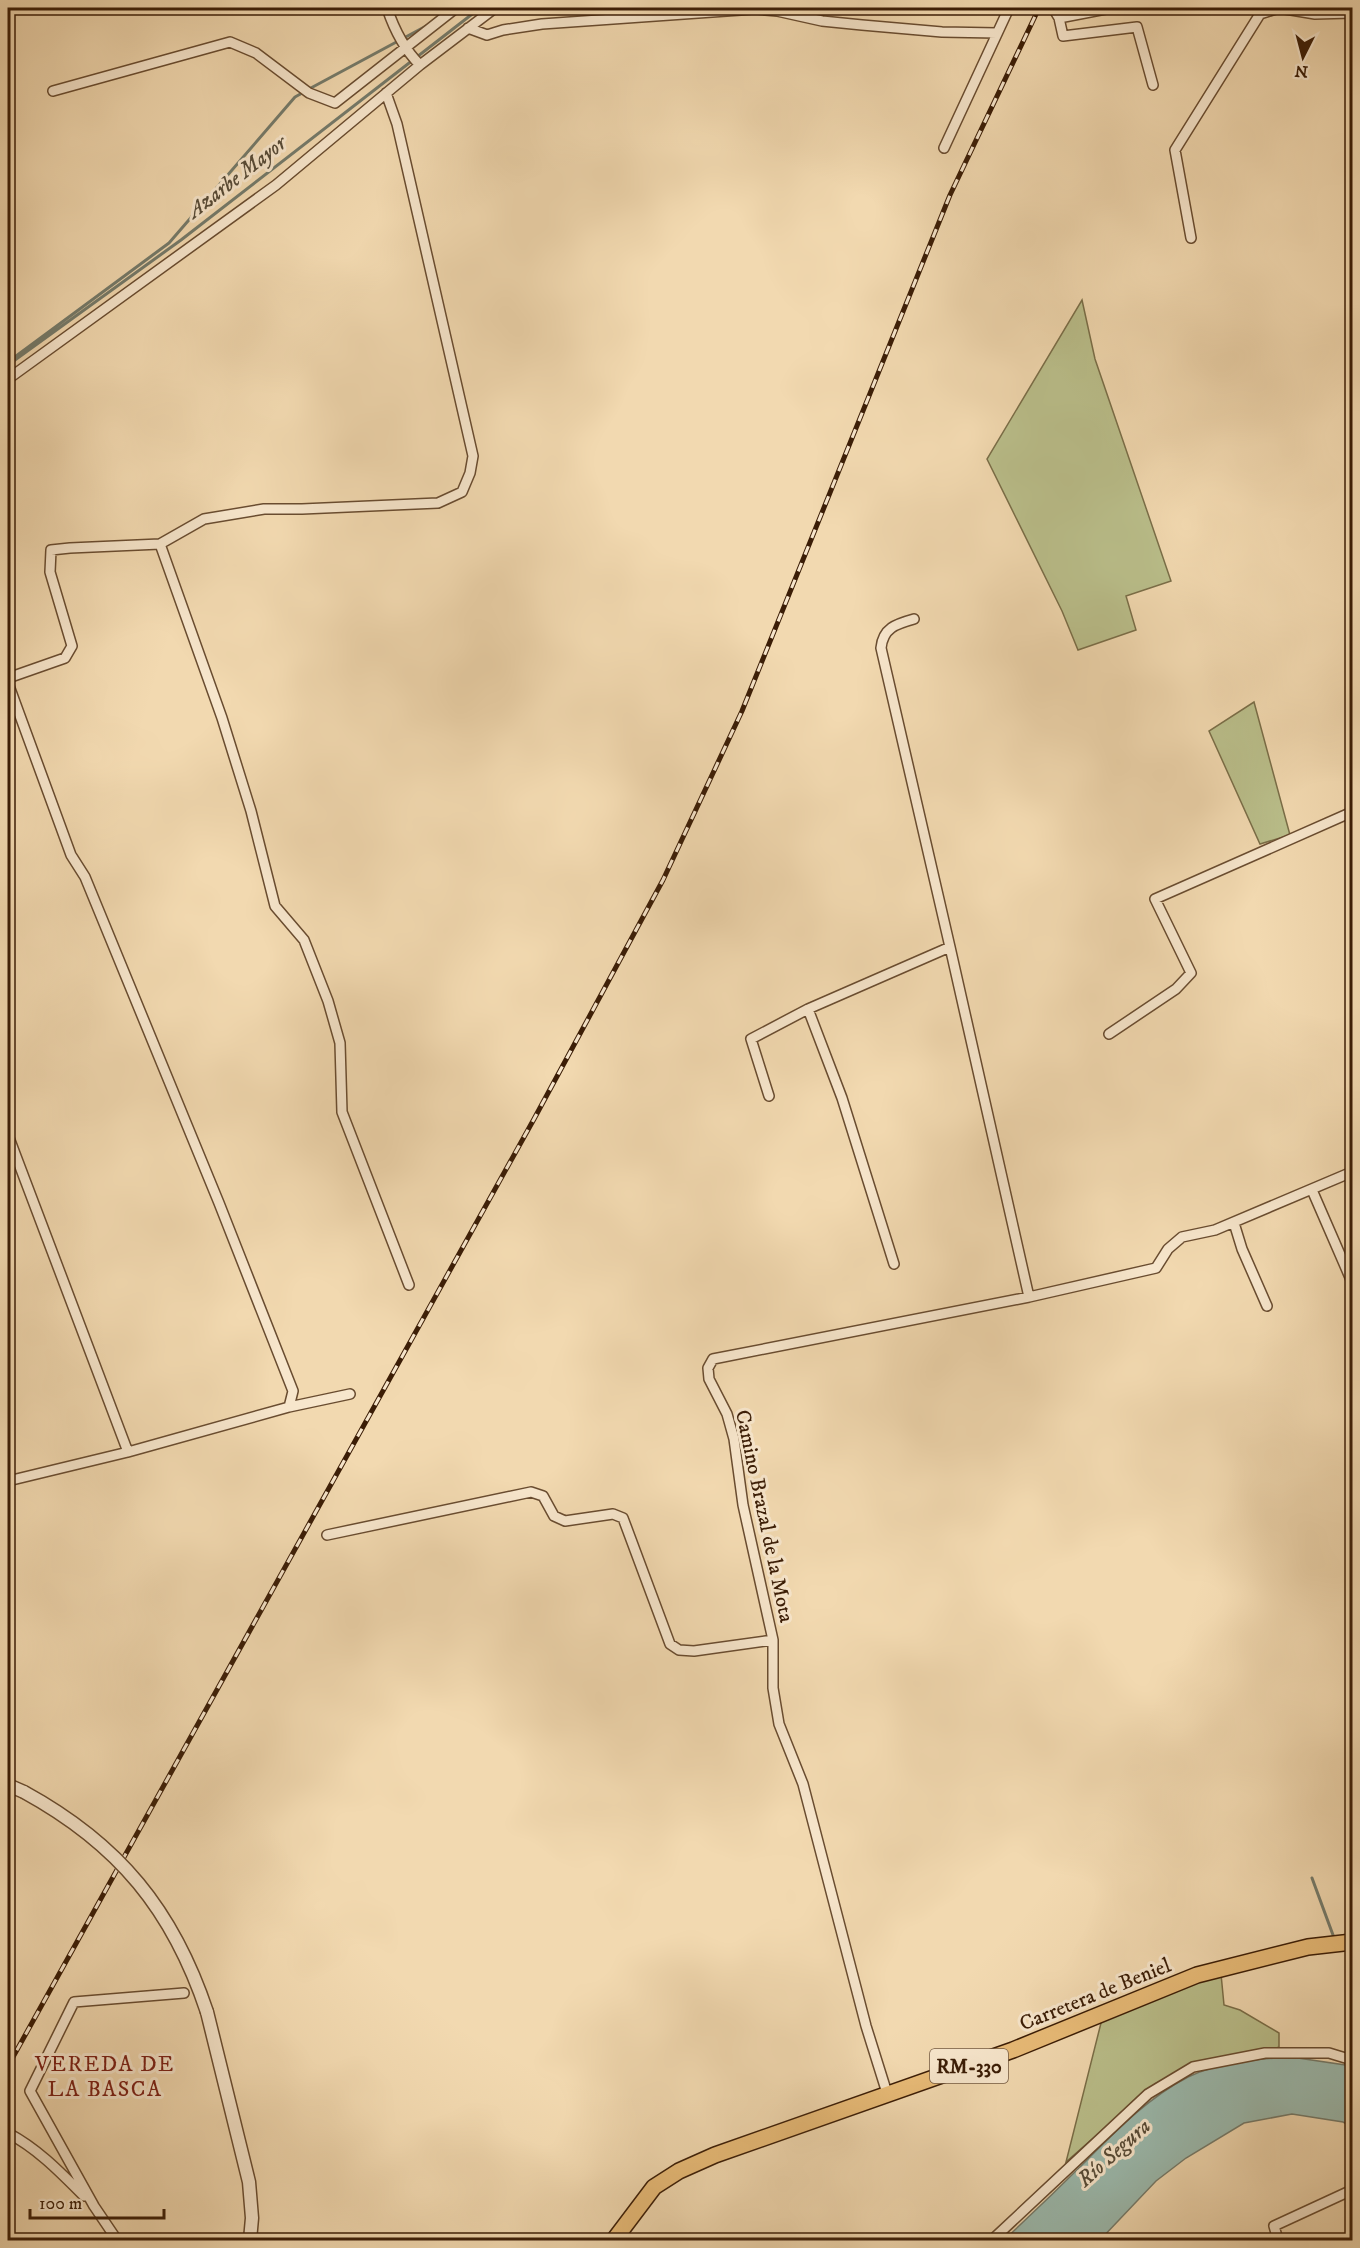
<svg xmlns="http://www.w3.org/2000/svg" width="1360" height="2248" font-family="'IM FELL DW Pica',serif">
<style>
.green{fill:#babf8b;stroke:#7a6e48;stroke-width:1.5}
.water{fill:#9bbaae;stroke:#757b6b;stroke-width:1.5}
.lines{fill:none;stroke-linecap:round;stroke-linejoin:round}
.stream{stroke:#757b6b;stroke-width:3}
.minor-casing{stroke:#694c30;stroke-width:12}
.tertiary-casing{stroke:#694c30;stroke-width:15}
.primary-casing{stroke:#3b1d06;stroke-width:18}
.minor{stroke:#f7e6cc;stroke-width:9}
.tertiary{stroke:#f7e6cc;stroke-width:12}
.primary{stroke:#e9bc78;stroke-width:15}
.rail-casing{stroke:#3b1d06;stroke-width:5}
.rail{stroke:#f7e6cc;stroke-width:3;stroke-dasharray:9;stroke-linecap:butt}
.tertiary-bridge-casing{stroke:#694c30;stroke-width:15;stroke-linecap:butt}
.tertiary-bridge{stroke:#f7e6cc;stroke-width:12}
.labels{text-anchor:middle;stroke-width:6;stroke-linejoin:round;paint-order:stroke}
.shield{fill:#f7e6cc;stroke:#735941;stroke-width:1.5}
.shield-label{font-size:20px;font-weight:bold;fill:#3b1d06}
.street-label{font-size:21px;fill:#3b1d06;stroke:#f7e6cc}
.water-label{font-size:22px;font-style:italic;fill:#584c38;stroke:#f7e6cc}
.neighbourhood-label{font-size:22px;letter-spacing:1.5px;fill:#7a1f14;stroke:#f7e6cc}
</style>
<rect width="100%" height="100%" fill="#f2d9b0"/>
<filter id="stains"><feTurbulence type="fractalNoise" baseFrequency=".00333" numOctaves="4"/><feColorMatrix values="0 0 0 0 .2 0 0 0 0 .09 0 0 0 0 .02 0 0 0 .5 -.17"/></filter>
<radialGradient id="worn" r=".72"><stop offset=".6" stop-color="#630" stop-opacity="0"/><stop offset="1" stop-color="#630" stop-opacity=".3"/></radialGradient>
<!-- green -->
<path class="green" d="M1082,300L1095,359L1171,581L1126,596L1136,630L1078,650L1062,611L987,459Z
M1254,702L1290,835L1260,844L1209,731Z
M1221,1974L1224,2005L1240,2010L1279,2033V2047L1272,2050L1199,2062L1155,2084L1066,2162L1102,2019Z"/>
<!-- water -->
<path class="water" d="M1291,2057L1352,2066V2127L1343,2122L1292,2114L1244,2123L1186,2158L1156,2181L1100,2240H1004C1032,2214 1059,2188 1086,2161C1117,2130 1149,2097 1188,2077C1220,2062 1257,2059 1291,2057Z"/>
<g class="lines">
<!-- stream -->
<path class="stream" d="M309,89L428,25
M8,362L169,243L295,97L304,92
M8,365L181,240L480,8
M1312,1878L1333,1935"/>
<defs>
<path id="minor" d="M387,8C394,29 404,49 420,65
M1111,8L1059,18L1063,36L1137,27L1153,85
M1059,18L1056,13L1069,8
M468,28L487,35L503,30L542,24L755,9L777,11L822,21L862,25L942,32L997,33
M53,91L230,42L256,53L309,93L335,103L456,8
M386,93L397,124L473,456L470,473L462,492L438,503L302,509H264L204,519L160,544L222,718L251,811L275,906L304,940L328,1001L340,1043L342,1112L409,1285
M944,148L1009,8
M1191,238L1175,150L1260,14L1279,8L1315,14L1352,13
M8,379L276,185L420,65L495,8
M914,619C896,624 883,628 881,648L950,947
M8,678L65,658L72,646L50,572L51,550L70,548L160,544
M8,683L71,855L85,877L219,1203L293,1391L289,1407L128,1452L8,1135
M1109,1034L1176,989L1191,973L1155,899L1352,812
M769,1096L751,1039L808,1009
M1312,1190L1352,1282
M1234,1223L1242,1249L1267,1306
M894,1264L842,1098L808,1009L950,947L1029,1297
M289,1407L350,1394
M8,1481L128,1452
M327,1535L531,1492L543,1496L554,1516L565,1521L613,1514L623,1518L670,1644L679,1650L694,1651L773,1640
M887,2093L866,2026L803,1784L779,1724L773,1688V1640L743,1505L734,1439L727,1414L709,1379L708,1368L713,1359L1029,1297L1156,1268L1168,1249L1182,1237L1215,1230L1352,1172
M8,2133C38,2149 60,2172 84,2196
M117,2240L94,2206L30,2091L74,2002L184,1993
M992,2240L1148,2094L1193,2067L1265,2053H1329L1352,2060
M1278,2240L1274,2226L1352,2190"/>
<path id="tertiary" d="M8,1785L24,1792
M207,2012L249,2182L252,2218L250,2240"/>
<path id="primary" d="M614,2240L654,2187L679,2171L715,2155L1013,2050L1197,1975L1308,1947L1352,1942"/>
</defs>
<!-- minor casing -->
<use href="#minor" class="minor-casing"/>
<!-- tertiary casing -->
<use href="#tertiary" class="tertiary-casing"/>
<!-- primary casing -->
<use href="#primary" class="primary-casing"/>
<!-- minor -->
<use href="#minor" class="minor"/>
<!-- tertiary -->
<use href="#tertiary" class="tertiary"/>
<!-- primary -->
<use href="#primary" class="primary"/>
<defs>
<path id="rail" d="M8,2066L534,1119L663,880L742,711L950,195L1039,8"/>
</defs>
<!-- rail casing -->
<use href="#rail" class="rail-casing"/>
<!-- rail -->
<use href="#rail" class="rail"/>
<defs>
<path id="tertiary-bridge" d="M24,1792C119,1844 173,1910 207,2012"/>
</defs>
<!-- tertiary-bridge casing -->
<use href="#tertiary-bridge" class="tertiary-bridge-casing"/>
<!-- tertiary-bridge -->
<use href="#tertiary-bridge" class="tertiary-bridge"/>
</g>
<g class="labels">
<!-- shield labels -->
<rect class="shield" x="930" y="2049" width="78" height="34" rx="4.5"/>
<g class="shield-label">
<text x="969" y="2073">RM-330</text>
</g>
<!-- street labels -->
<g class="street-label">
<text transform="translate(765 1516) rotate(78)" y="7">Camino Brazal de la Mota</text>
<text transform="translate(1095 1994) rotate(-22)" y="7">Carretera de Beniel</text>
</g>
<!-- water labels -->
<g class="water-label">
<text transform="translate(236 176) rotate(-38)" y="8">Azarbe Mayor</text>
<text transform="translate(1113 2152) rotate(-42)" y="8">Río Segura</text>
</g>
<!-- neighbourhood labels -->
<g class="neighbourhood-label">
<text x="105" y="2071">VEREDA DE<tspan x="105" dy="25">LA BASCA</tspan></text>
</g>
</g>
<!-- margin -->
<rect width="1360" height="2248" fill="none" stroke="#f2d9b0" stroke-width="30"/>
<rect x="9" y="9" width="1342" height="2230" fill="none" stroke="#3b1d06" stroke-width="3"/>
<rect x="15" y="15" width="1330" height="2218" fill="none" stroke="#3b1d06" stroke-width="1.5"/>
<!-- north arrow -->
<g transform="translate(1303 57) rotate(186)" stroke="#f7e6cc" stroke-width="4.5" paint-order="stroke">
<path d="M0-4.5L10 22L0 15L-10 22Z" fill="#3b1d06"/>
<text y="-9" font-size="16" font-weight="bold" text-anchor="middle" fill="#3b1d06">N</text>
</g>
<!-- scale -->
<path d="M30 2209v9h134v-9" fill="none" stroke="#3b1d06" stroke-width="3"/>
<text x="39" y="2209" font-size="18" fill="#3b1d06" stroke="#f7e6cc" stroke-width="4.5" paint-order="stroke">100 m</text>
<rect width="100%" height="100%" filter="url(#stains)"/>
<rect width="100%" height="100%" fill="url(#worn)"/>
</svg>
